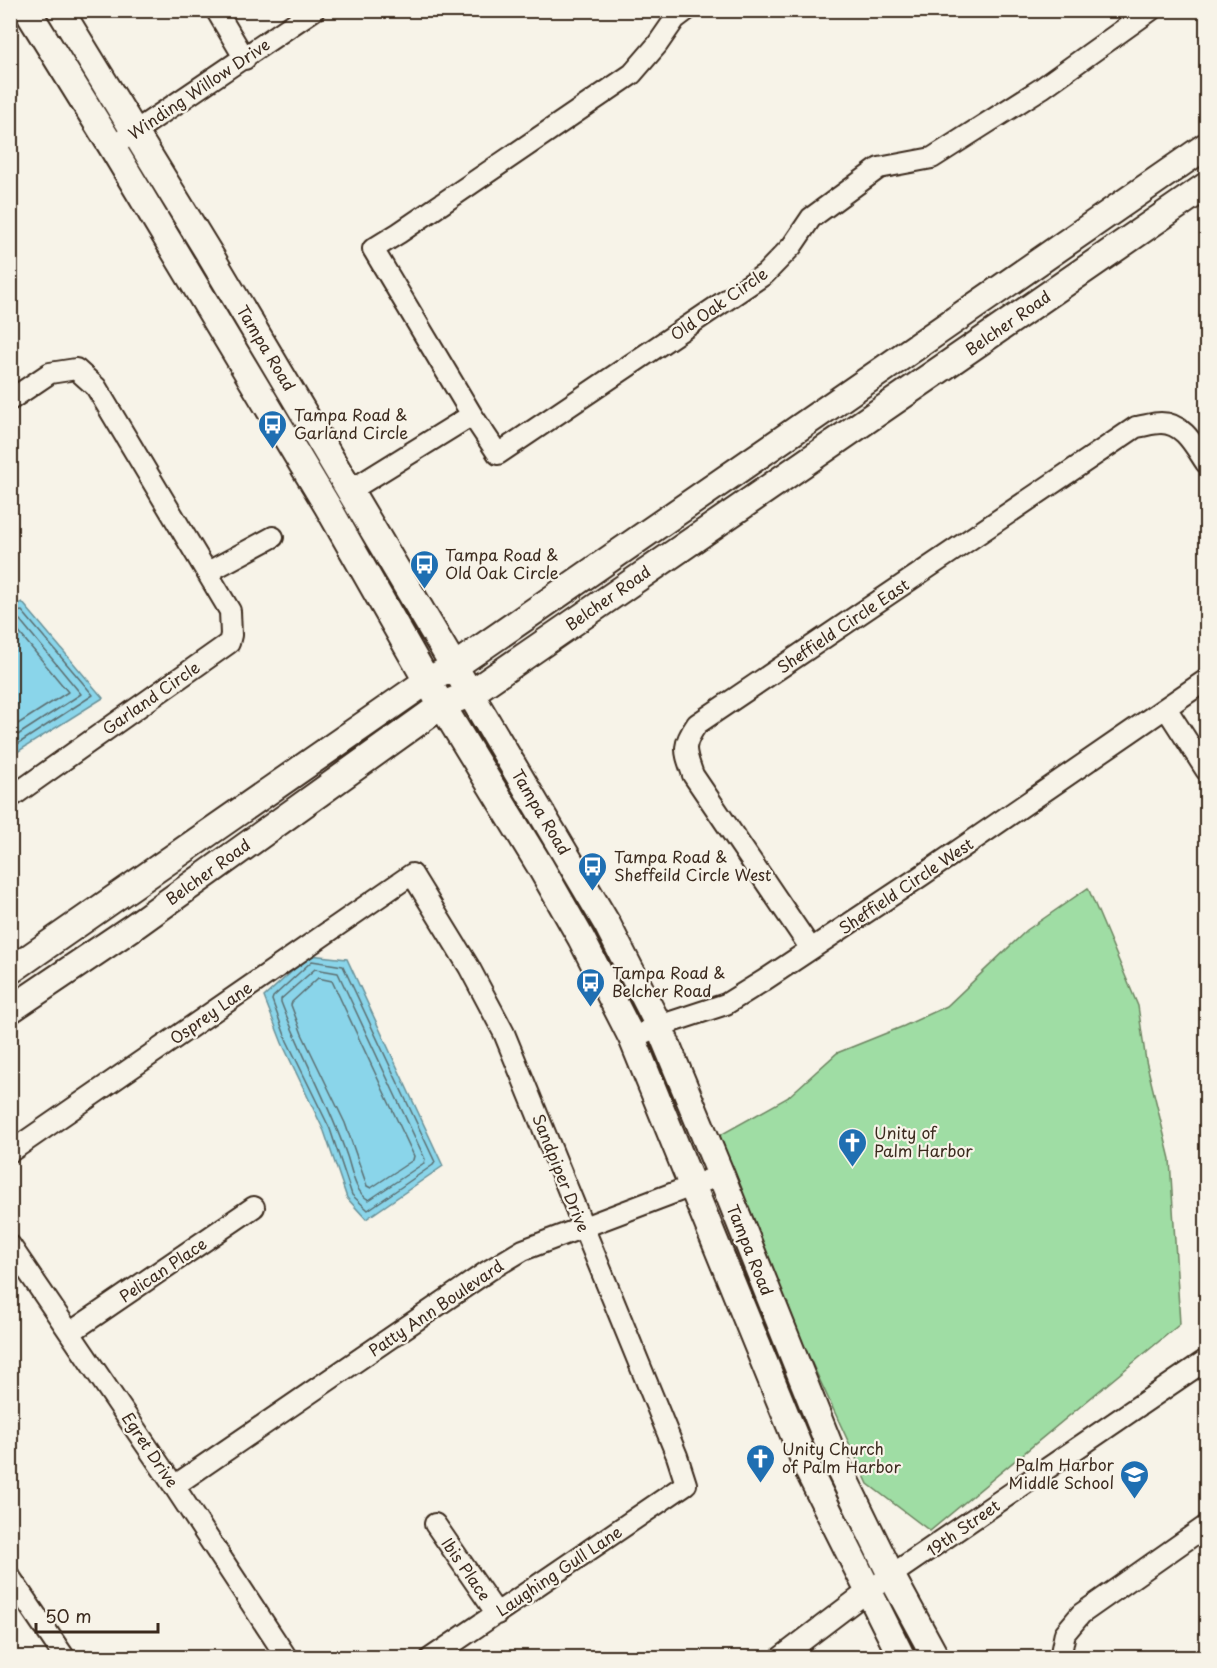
<svg xmlns="http://www.w3.org/2000/svg" width="1217" height="1668" font-family="'Playpen Sans',sans-serif">
<style>
.green{fill:#9fdda4;stroke:#6d8461;stroke-width:1.5}
.water{fill:#8ad5ea;stroke:#6a9198;stroke-width:1.5}
.lines{fill:none;stroke-linecap:round;stroke-linejoin:round}
.shore{stroke:#5b6e70;stroke-width:1.5}
.minor-casing{stroke:#3b2a1e;stroke-width:24}
.major-casing{stroke:#3b2a1e;stroke-width:30}
.minor{stroke:#f7f3e8;stroke-width:20}
.major{stroke:#f7f3e8;stroke-width:26}
.labels{text-anchor:middle;stroke-width:4.5;stroke-linejoin:round;paint-order:stroke}
.street-label{font-size:16px;fill:#3b2a1e;stroke:#f7f3e8}
.poi-label{font-size:16px;fill:#3b2a1e;stroke:#f7f3e8;text-anchor:start}
</style>
<rect width="100%" height="100%" fill="#f7f3e8"/>
<filter id="ink" filterUnits="userSpaceOnUse"><feTurbulence type="fractalNoise" baseFrequency=".0167" numOctaves="2"/><feDisplacementMap in="SourceGraphic" scale="12" xChannelSelector="R" yChannelSelector="G"/><feConvolveMatrix kernelMatrix="1 2 1 2 8 2 1 2 1" color-interpolation-filters="sRGB"/></filter>
<g filter="url(#ink)">
<!-- green -->
<path class="green" d="M1088,888L1138,1006L1146,1061L1170,1159L1180,1324L930,1531L868,1484L771,1275L715,1138L787,1098L837,1053L904,1026L947,1006L1027,930Z"/>
<!-- water -->
<path class="water" d="M22,602L103,698L11,756V608Z
M310,955L347,959L443,1166L366,1219L347,1198L324,1131L282,1043L264,997Z"/>
<g class="lines">
<!-- shore -->
<path class="shore" d="M10,613L22,611L93,695L10,749
M10,620H20L81,694L10,740
M10,629L17,630L68,692L10,729
M312,961L343,966L435,1162L433,1165L368,1210L352,1195L330,1129L287,1041L272,1000L273,997Z
M315,969L338,973L425,1159L424,1163L369,1200C355,1193 352,1171 347,1156C329,1103 301,1055 281,1002V999Z
M318,978L332,981L414,1156L413,1160L371,1188L367,1186L345,1123L302,1034L291,1005L292,1002Z"/>
<defs>
<path id="minor" d="M216,10L245,59
M687,10L675,19L657,45L632,74L399,233L373,249L472,415L498,454L765,274L792,246L811,218L879,168L932,158L1042,88L1151,10
M112,147L314,10
M10,400L50,373L76,369L96,387L230,611L231,635L229,643L10,798
M351,490L472,415
M208,572L273,537
M1166,708L1206,770
M811,949L693,775C685,751 681,747 697,724L1136,427C1144,426 1153,423 1161,423C1184,423 1195,447 1206,463
M632,1038L659,1026L726,1004L763,981L921,876L1206,680
M10,1152L412,874L469,967L504,1033L677,1456L686,1484L431,1658
M10,1245L174,1486L287,1658
M71,1332L254,1207
M174,1486L488,1271L523,1250L721,1175
M435,1524L497,1614
M10,1577L65,1658
M780,1658L868,1591L1206,1360
M1060,1658L1065,1633L1081,1614L1206,1526"/>
<path id="major" d="M27,10L112,147L328,507L427,681L540,866L581,938L632,1038L809,1472L902,1658
M60,10L210,255L607,924L659,1026L721,1175L835,1460L892,1577L936,1658
M10,971L427,681L455,666L1206,146
M10,1010L133,927L442,705L470,694L1206,186"/>
</defs>
<!-- minor casing -->
<use href="#minor" class="minor-casing"/>
<!-- major casing -->
<use href="#major" class="major-casing"/>
<!-- minor -->
<use href="#minor" class="minor"/>
<!-- major -->
<use href="#major" class="major"/>
</g>
</g>
<!-- icons -->
<defs>
<symbol id="bus-pin" viewBox="-11 -11 22 30"><path d="M0 17L-7.5 6A9.5 9.5 0 1 1 7.5 6Z" fill="#1f6fb2" stroke="#f7f3e8"/><path d="M-5-6H5V4H4V6H2V4H-2V6H-4V4H-5ZM-3.5-4V0h7V-4ZM-3.5 1.2v1.5H-2V1.2ZM2 1.2v1.5H3.5V1.2Z" fill="#fff"/></symbol>
<symbol id="church-pin" viewBox="-11 -11 22 30"><path d="M0 17L-7.5 6A9.5 9.5 0 1 1 7.5 6Z" fill="#1f6fb2" stroke="#f7f3e8"/><path d="M-1.2-6h2.4v3.5h3.3v2.4h-3.3V6h-2.4V-.1h-3.3v-2.4h3.3Z" fill="#fff"/></symbol>
<symbol id="school-pin" viewBox="-11 -11 22 30"><path d="M0 17L-7.5 6A9.5 9.5 0 1 1 7.5 6Z" fill="#1f6fb2" stroke="#f7f3e8"/><path d="M0-5L7-2L0 1L-7-2ZM-4 1L0 2.5L4 1V4Q0 6-4 4Z" fill="#fff"/></symbol>
</defs>
<g fill-rule="evenodd">
<use href="#bus-pin" x="256" y="408" width="33" height="45"/>
<use href="#bus-pin" x="408" y="548" width="33" height="45"/>
<use href="#bus-pin" x="576" y="850" width="33" height="45"/>
<use href="#bus-pin" x="574" y="966" width="33" height="45"/>
<use href="#church-pin" x="836" y="1126" width="33" height="45"/>
<use href="#church-pin" x="744" y="1442" width="33" height="45"/>
<use href="#school-pin" x="1118" y="1458" width="33" height="45"/>
</g>
<g class="labels">
<!-- street labels -->
<g class="street-label">
<text transform="translate(199 89) rotate(-34)" y="6">Winding Willow Drive</text>
<text transform="translate(719 304) rotate(-35)" y="6">Old Oak Circle</text>
<text transform="translate(1008 323) rotate(-35)" y="6">Belcher Road</text>
<text transform="translate(266 348) rotate(59)" y="6">Tampa Road</text>
<text transform="translate(608 598) rotate(-35)" y="6">Belcher Road</text>
<text transform="translate(843 626) rotate(-34)" y="6">Sheffield Circle East</text>
<text transform="translate(151 698) rotate(-35)" y="6">Garland Circle</text>
<text transform="translate(541 812) rotate(59)" y="6">Tampa Road</text>
<text transform="translate(208 872) rotate(-36)" y="6">Belcher Road</text>
<text transform="translate(906 886) rotate(-34)" y="6">Sheffield Circle West</text>
<text transform="translate(211 1013) rotate(-35)" y="6">Osprey Lane</text>
<text transform="translate(561 1173) rotate(68)" y="6">Sandpiper Drive</text>
<text transform="translate(750 1250) rotate(68)" y="6">Tampa Road</text>
<text transform="translate(163 1270) rotate(-34)" y="6">Pelican Place</text>
<text transform="translate(436 1308) rotate(-34)" y="6">Patty Ann Boulevard</text>
<text transform="translate(150 1450) rotate(56)" y="6">Egret Drive</text>
<text transform="translate(963 1528) rotate(-35)" y="6">19th Street</text>
<text transform="translate(466 1569) rotate(55)" y="6">Ibis Place</text>
<text transform="translate(559 1571) rotate(-34)" y="6">Laughing Gull Lane</text>
</g>
<!-- poi labels -->
<g class="poi-label">
<text x="294" y="421">Tampa Road &amp;<tspan x="294" dy="18">Garland Circle</tspan></text>
<text x="445" y="561">Tampa Road &amp;<tspan x="445" dy="18">Old Oak Circle</tspan></text>
<text x="614" y="863">Tampa Road &amp;<tspan x="614" dy="18">Sheffeild Circle West</tspan></text>
<text x="612" y="979">Tampa Road &amp;<tspan x="612" dy="18">Belcher Road</tspan></text>
<text x="874" y="1139">Unity of<tspan x="874" dy="18">Palm Harbor</tspan></text>
<text x="782" y="1455">Unity Church<tspan x="782" dy="18">of Palm Harbor</tspan></text>
<text x="1114" y="1471" text-anchor="end">Palm Harbor<tspan x="1114" dy="18">Middle School</tspan></text>
</g>
</g>
<!-- margin -->
<rect width="1217" height="1668" fill="none" stroke="#f7f3e8" stroke-width="36"/>
<rect x="18" y="18" width="1181" height="1632" fill="none" stroke="#3b2a1e" stroke-width="2" filter="url(#ink)"/>
<!-- scale -->
<path d="M36 1623v9h122v-9" fill="none" stroke="#3b2a1e" stroke-width="3"/>
<text x="45" y="1623" font-size="18" fill="#3b2a1e" stroke="#f7f3e8" stroke-width="4.5" paint-order="stroke">50 m</text>
</svg>
